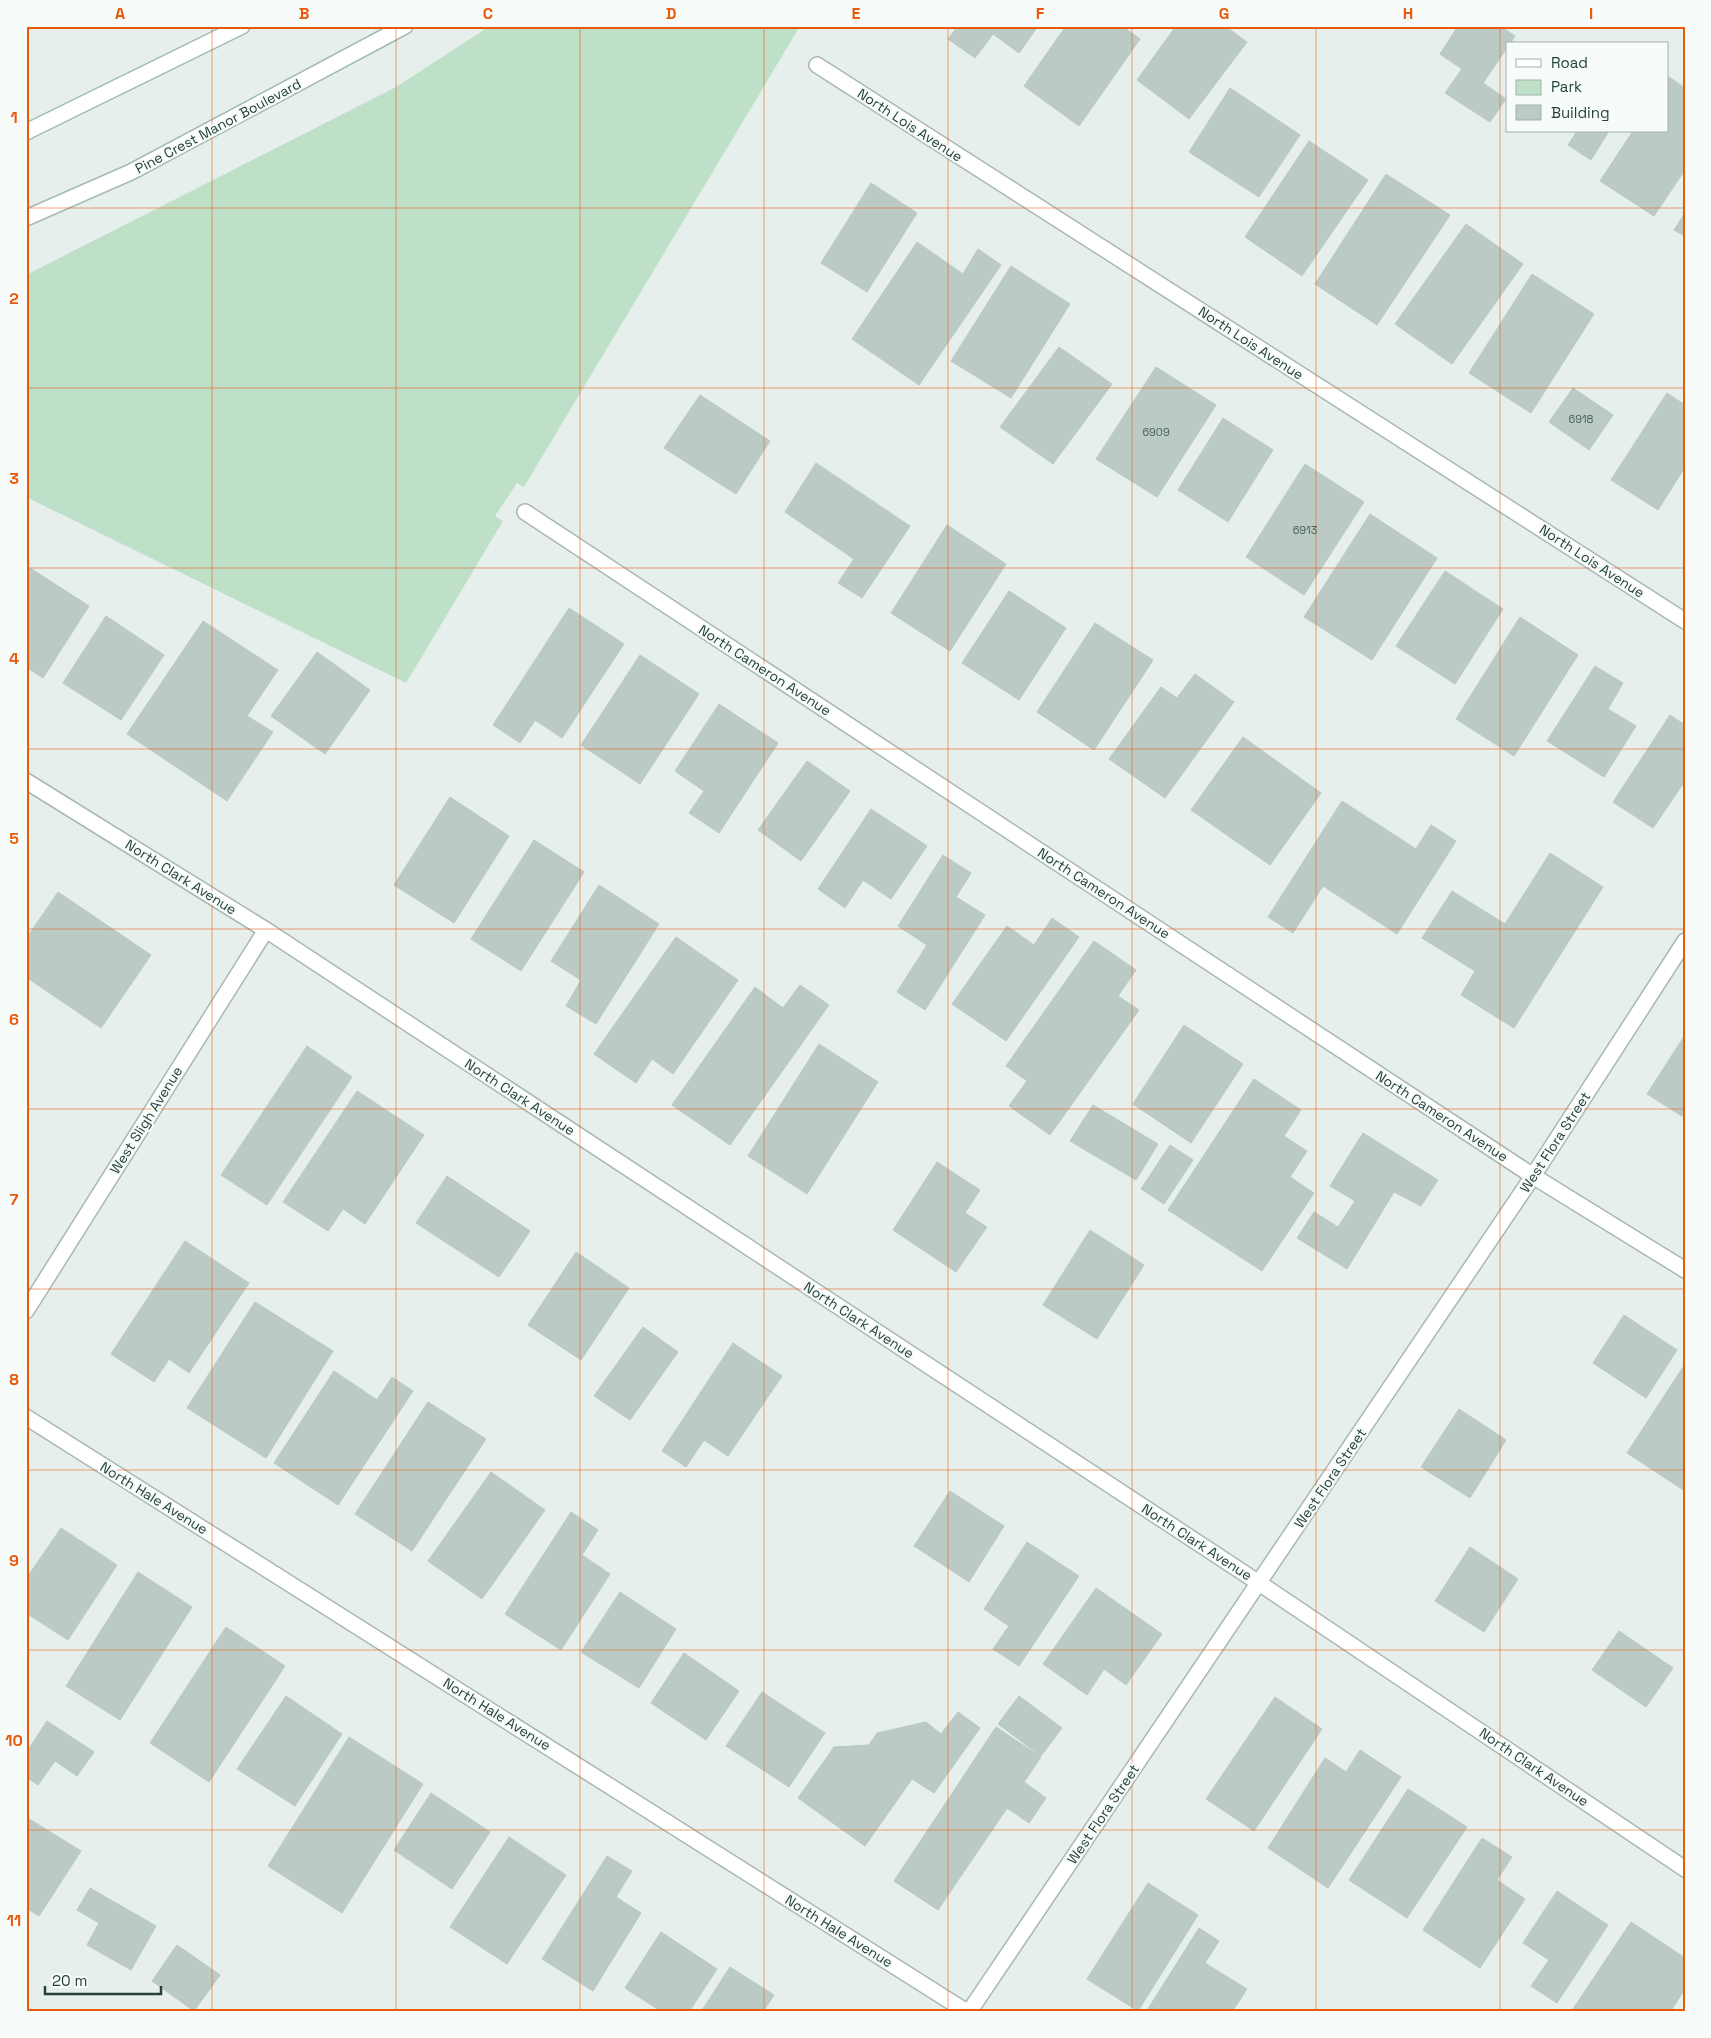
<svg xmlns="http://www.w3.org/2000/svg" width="1711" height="2038" font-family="'Space Grotesk',sans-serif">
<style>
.green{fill:#bfe0c8}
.building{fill:#bbcac4;stroke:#b8c9c2}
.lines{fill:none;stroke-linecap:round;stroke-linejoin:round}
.street-casing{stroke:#a8b8b2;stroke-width:18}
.secondary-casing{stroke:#a4bbb3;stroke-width:18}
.street{stroke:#fff;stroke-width:15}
.secondary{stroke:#fff;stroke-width:15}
.grid{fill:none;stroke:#e8590c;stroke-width:1;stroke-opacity:0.55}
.labels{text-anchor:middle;stroke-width:4.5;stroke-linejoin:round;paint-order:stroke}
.number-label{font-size:11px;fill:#4a645c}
.street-label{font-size:14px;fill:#24423a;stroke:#f7fbf9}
.neatline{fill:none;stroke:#e8590c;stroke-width:2}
.grid-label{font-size:16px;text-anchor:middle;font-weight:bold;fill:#e8590c}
</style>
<rect width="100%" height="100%" fill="#e6efeb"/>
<!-- green -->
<path class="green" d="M490,26H800L524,487L517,483L495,516L503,521L406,683L26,497V275L396,87Z"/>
<!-- building -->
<path class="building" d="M958,26H1038L1019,53L993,34L975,58L948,39Z
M1066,26H1122L1140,39L1079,126L1024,86Z
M1176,26H1225L1247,42L1189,119L1137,80Z
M1458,26H1500L1515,36L1510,44H1507V48L1483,83L1506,99L1490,122L1445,93L1462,69L1440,54Z
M1669,77L1685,88V170L1654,216L1600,181L1633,131H1667V80Z
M1230,88L1300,135L1259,197L1189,152Z
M1577,131H1609L1591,160L1568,145Z
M1309,141L1368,180L1302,276L1245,237Z
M1386,174L1450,215L1377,325L1315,284Z
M871,183L917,213L867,292L821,263Z
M1685,213V236L1674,230Z
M1466,224L1523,264L1452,364L1395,324Z
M917,242L963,274L978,249L1001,265L919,385L852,339Z
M1011,266L1070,304L1011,398L951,361Z
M1532,274L1594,314L1531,413L1469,373Z
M1059,347L1112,384L1053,464L1000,427Z
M1156,367L1216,405L1157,497L1096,459Z
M1573,388L1613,415L1589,450L1549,422Z
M1667,393L1685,405V467L1658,510L1611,480Z
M700,395L770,441L736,494L664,448Z
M1223,418L1273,450L1228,522L1178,490Z
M816,463L910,526L862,598L838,583L854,559L785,512Z
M1305,464L1364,502L1304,595L1246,557Z
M1370,514L1437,558L1372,660L1304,617Z
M947,525L1006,564L950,651L891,613Z
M30,568L89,606L43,678L26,667V575Z
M1445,571L1503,609L1455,684L1396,646Z
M1009,591L1066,628L1019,700L962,663Z
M569,608L624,644L562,738L535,720L520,743L493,725Z
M106,616L164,655L121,720L63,683Z
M1520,617L1578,655L1514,756L1456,719Z
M203,621L278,670L247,716L273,732L227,801L127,734Z
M1095,623L1153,660L1094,750L1037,712Z
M317,652L370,690L325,754L271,716Z
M640,655L699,694L640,784L581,745Z
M1595,666L1623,683L1608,709L1636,726L1604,777L1547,741Z
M1195,674L1234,702L1165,798L1109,759L1161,687L1177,698Z
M719,704L778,743L719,833L689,813L704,791L675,771Z
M1670,715L1685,725V781L1653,828L1613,802Z
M1243,737L1321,793L1270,865L1191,810Z
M807,761L850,791L801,861L758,830Z
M450,797L509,836L454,923L394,885Z
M1342,801L1416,849L1431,825L1456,841L1397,934L1323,886L1293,933L1268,917Z
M871,809L927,846L891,899L863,880L845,908L818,889Z
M534,840L584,872L521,971L471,939Z
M1550,853L1603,887L1514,1028L1461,995L1475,971L1422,938L1452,891L1505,924Z
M943,855L971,873L956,897L985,915L925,1010L897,992L927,945L898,926Z
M599,885L659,924L596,1024L566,1006L581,980L551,961Z
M58,892L151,955L101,1028L26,977V939Z
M1052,918L1079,937L1006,1041L952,1004L1007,926L1034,945Z
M676,937L738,980L673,1074L652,1059L636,1083L594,1054Z
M1094,941L1136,970L1118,996L1139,1010L1050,1135L1009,1106L1027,1081L1006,1066Z
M800,985L829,1005L730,1145L672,1105L755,987L783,1008Z
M1184,1025L1243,1064L1191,1143L1133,1104Z
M1685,1035V1118L1647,1094Z
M819,1044L878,1082L807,1194L748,1156Z
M307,1046L352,1077L267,1205L221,1175Z
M1254,1079L1301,1110L1284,1136L1307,1151L1290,1177L1314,1193L1262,1271L1168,1210Z
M357,1091L424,1135L365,1224L343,1209L328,1231L283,1202Z
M1093,1105L1158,1144L1136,1180L1070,1141Z
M1363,1133L1438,1180L1421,1206L1394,1192L1347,1269L1297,1238L1314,1212L1338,1227L1355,1201L1330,1186Z
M1170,1145L1193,1160L1164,1204L1141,1189Z
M937,1162L980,1190L965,1213L987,1227L956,1272L893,1230Z
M447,1176L530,1231L499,1277L416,1223Z
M1090,1230L1144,1265L1097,1339L1043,1305Z
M185,1241L249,1283L189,1373L169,1359L154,1382L111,1354Z
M576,1252L629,1288L581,1360L528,1325Z
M255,1302L333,1351L266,1458L187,1408Z
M1624,1315L1677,1350L1646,1398L1593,1363Z
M643,1327L678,1352L630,1420L594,1396Z
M733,1343L782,1376L728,1456L704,1440L686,1467L662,1451Z
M1685,1364V1491L1627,1453Z
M334,1371L377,1400L392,1377L413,1391L338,1505L274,1463Z
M428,1402L486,1439L412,1551L355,1514Z
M1459,1409L1506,1440L1470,1498L1421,1467Z
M491,1472L545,1510L482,1599L428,1561Z
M950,1491L1004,1526L969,1582L914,1546Z
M571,1512L598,1530L582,1555L610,1574L561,1650L505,1614Z
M61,1528L117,1565L68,1640L26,1613V1579Z
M1027,1542L1079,1576L1019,1666L993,1649L1009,1626L984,1609Z
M1470,1547L1518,1579L1484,1632L1435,1601Z
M138,1572L192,1607L120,1720L66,1686Z
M1096,1588L1162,1634L1126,1685L1104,1669L1087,1695L1043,1664Z
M620,1592L676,1629L639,1688L581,1652Z
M226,1627L285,1666L209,1782L150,1743Z
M1619,1631L1673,1668L1646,1707L1592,1670Z
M684,1653L739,1691L706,1740L651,1703Z
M762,1692L825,1733L789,1787L726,1746Z
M286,1696L342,1734L295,1806L237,1769Z
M1019,1696L1062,1728L1041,1756L998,1724Z
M1275,1697L1322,1729L1254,1831L1206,1799Z
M958,1712L980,1728L934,1793L912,1779L865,1846L798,1798L834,1747L869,1745L877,1733L926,1722L941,1734Z
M47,1721L94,1752L77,1776L55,1761L38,1785L26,1777V1753Z
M996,1727L1041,1757L1024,1782L1046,1798L1029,1823L1007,1808L938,1910L894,1881Z
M349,1737L423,1784L342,1913L268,1866Z
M1360,1750L1401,1777L1328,1888L1268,1848L1325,1758L1346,1772Z
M1408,1789L1467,1827L1407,1918L1349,1880Z
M431,1793L490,1832L452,1889L394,1850Z
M26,1817L81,1851L39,1916L26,1908Z
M509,1837L566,1875L507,1964L450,1927Z
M1482,1838L1512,1857L1497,1880L1525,1899L1480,1968L1423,1930Z
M607,1856L632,1871L616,1897L641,1913L593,1991L542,1959Z
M1148,1883L1198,1915L1138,2011L1087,1979Z
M90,1888L156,1926L131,1970L87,1945L99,1923L77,1910Z
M1557,1891L1608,1925L1557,2003L1531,1986L1549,1960L1523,1943Z
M1631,1922L1685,1958V1989L1670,2012H1577L1573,2009Z
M1199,1928L1219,1941L1205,1963L1247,1989L1232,2012H1146Z
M661,1932L717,1969L689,2012H662L625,1988Z
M177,1945L220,1975L194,2011L152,1981Z
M730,1967L774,1995L763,2012H701Z"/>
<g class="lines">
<defs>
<path id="street" d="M817,65L1685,621
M525,512L1533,1176L1685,1270
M26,781L266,930L1259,1583L1685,1869
M26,1311L266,930
M26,1417L967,2012
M969,2012L1533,1176L1685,941"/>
<path id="secondary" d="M26,132L242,26
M26,218L131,172L405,26"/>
</defs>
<!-- street casing -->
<use href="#street" class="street-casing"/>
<!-- secondary casing -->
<use href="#secondary" class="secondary-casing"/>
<!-- street -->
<use href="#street" class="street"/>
<!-- secondary -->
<use href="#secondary" class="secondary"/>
</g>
<!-- grid -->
<path class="grid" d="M212,26V2012M396,26V2012M580,26V2012M764,26V2012M948,26V2012M1132,26V2012M1316,26V2012M1500,26V2012M26,208H1685M26,388H1685M26,568H1685M26,749H1685M26,929H1685M26,1109H1685M26,1289H1685M26,1470H1685M26,1650H1685M26,1830H1685"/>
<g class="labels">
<!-- number labels -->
<g class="number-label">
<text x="1581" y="423">6918</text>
<text x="1156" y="436">6909</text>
<text x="1305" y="534">6913</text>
</g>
<!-- street labels -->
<g class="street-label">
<text transform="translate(910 125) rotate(33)" y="5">North Lois Avenue</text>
<text transform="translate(218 126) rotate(-28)" y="5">Pine Crest Manor Boulevard</text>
<text transform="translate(1251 343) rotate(33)" y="5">North Lois Avenue</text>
<text transform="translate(1592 561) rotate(33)" y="5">North Lois Avenue</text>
<text transform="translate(765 670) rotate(33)" y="5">North Cameron Avenue</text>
<text transform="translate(181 877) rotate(32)" y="5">North Clark Avenue</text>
<text transform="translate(1104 893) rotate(33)" y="5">North Cameron Avenue</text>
<text transform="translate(520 1097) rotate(33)" y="5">North Clark Avenue</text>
<text transform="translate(1442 1116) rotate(33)" y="5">North Cameron Avenue</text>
<text transform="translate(146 1120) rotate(-58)" y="5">West Sligh Avenue</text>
<text transform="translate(1555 1142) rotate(-57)" y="5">West Flora Street</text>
<text transform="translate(859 1320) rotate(33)" y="5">North Clark Avenue</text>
<text transform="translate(1330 1478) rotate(-56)" y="5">West Flora Street</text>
<text transform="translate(154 1498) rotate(32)" y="5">North Hale Avenue</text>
<text transform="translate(1197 1542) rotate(33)" y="5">North Clark Avenue</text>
<text transform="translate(497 1714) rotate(32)" y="5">North Hale Avenue</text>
<text transform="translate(1534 1767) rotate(34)" y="5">North Clark Avenue</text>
<text transform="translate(1103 1814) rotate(-56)" y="5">West Flora Street</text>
<text transform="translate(839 1931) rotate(32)" y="5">North Hale Avenue</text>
</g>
</g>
<!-- border -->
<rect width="1711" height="2038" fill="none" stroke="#f7fbf9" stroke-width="55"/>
<!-- legend -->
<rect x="1506" y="42" width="162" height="90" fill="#f7fbf9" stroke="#a3b1ad"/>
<rect x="1516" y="59" width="25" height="8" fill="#ffffff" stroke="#a3b1ad"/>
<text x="1551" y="68" font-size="15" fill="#24423a">Road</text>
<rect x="1516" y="80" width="25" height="15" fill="#bfe0c8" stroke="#a3b1ad"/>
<text x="1551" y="92" font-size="15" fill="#24423a">Park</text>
<rect x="1516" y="105" width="25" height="15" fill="#bbcac4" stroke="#a3b1ad"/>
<text x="1551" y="118" font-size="15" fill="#24423a">Building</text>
<!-- scale -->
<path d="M45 1986v8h116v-8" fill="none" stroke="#24423a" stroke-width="2.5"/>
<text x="52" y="1986" font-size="15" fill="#24423a" stroke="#f7fbf9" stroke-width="4" paint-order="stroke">20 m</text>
<rect x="28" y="28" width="1656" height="1982" class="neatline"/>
<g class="grid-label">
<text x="120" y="19">A</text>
<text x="304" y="19">B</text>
<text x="488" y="19">C</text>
<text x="671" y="19">D</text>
<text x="856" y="19">E</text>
<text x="1040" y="19">F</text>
<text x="1224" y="19">G</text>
<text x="1408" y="19">H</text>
<text x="1591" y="19">I</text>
<text x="14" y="123">1</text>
<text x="14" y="304">2</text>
<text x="14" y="484">3</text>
<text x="14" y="664">4</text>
<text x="14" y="844">5</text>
<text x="14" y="1025">6</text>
<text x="14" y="1205">7</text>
<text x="14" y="1385">8</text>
<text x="14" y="1566">9</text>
<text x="14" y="1746">10</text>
<text x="14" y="1926">11</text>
</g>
</svg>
